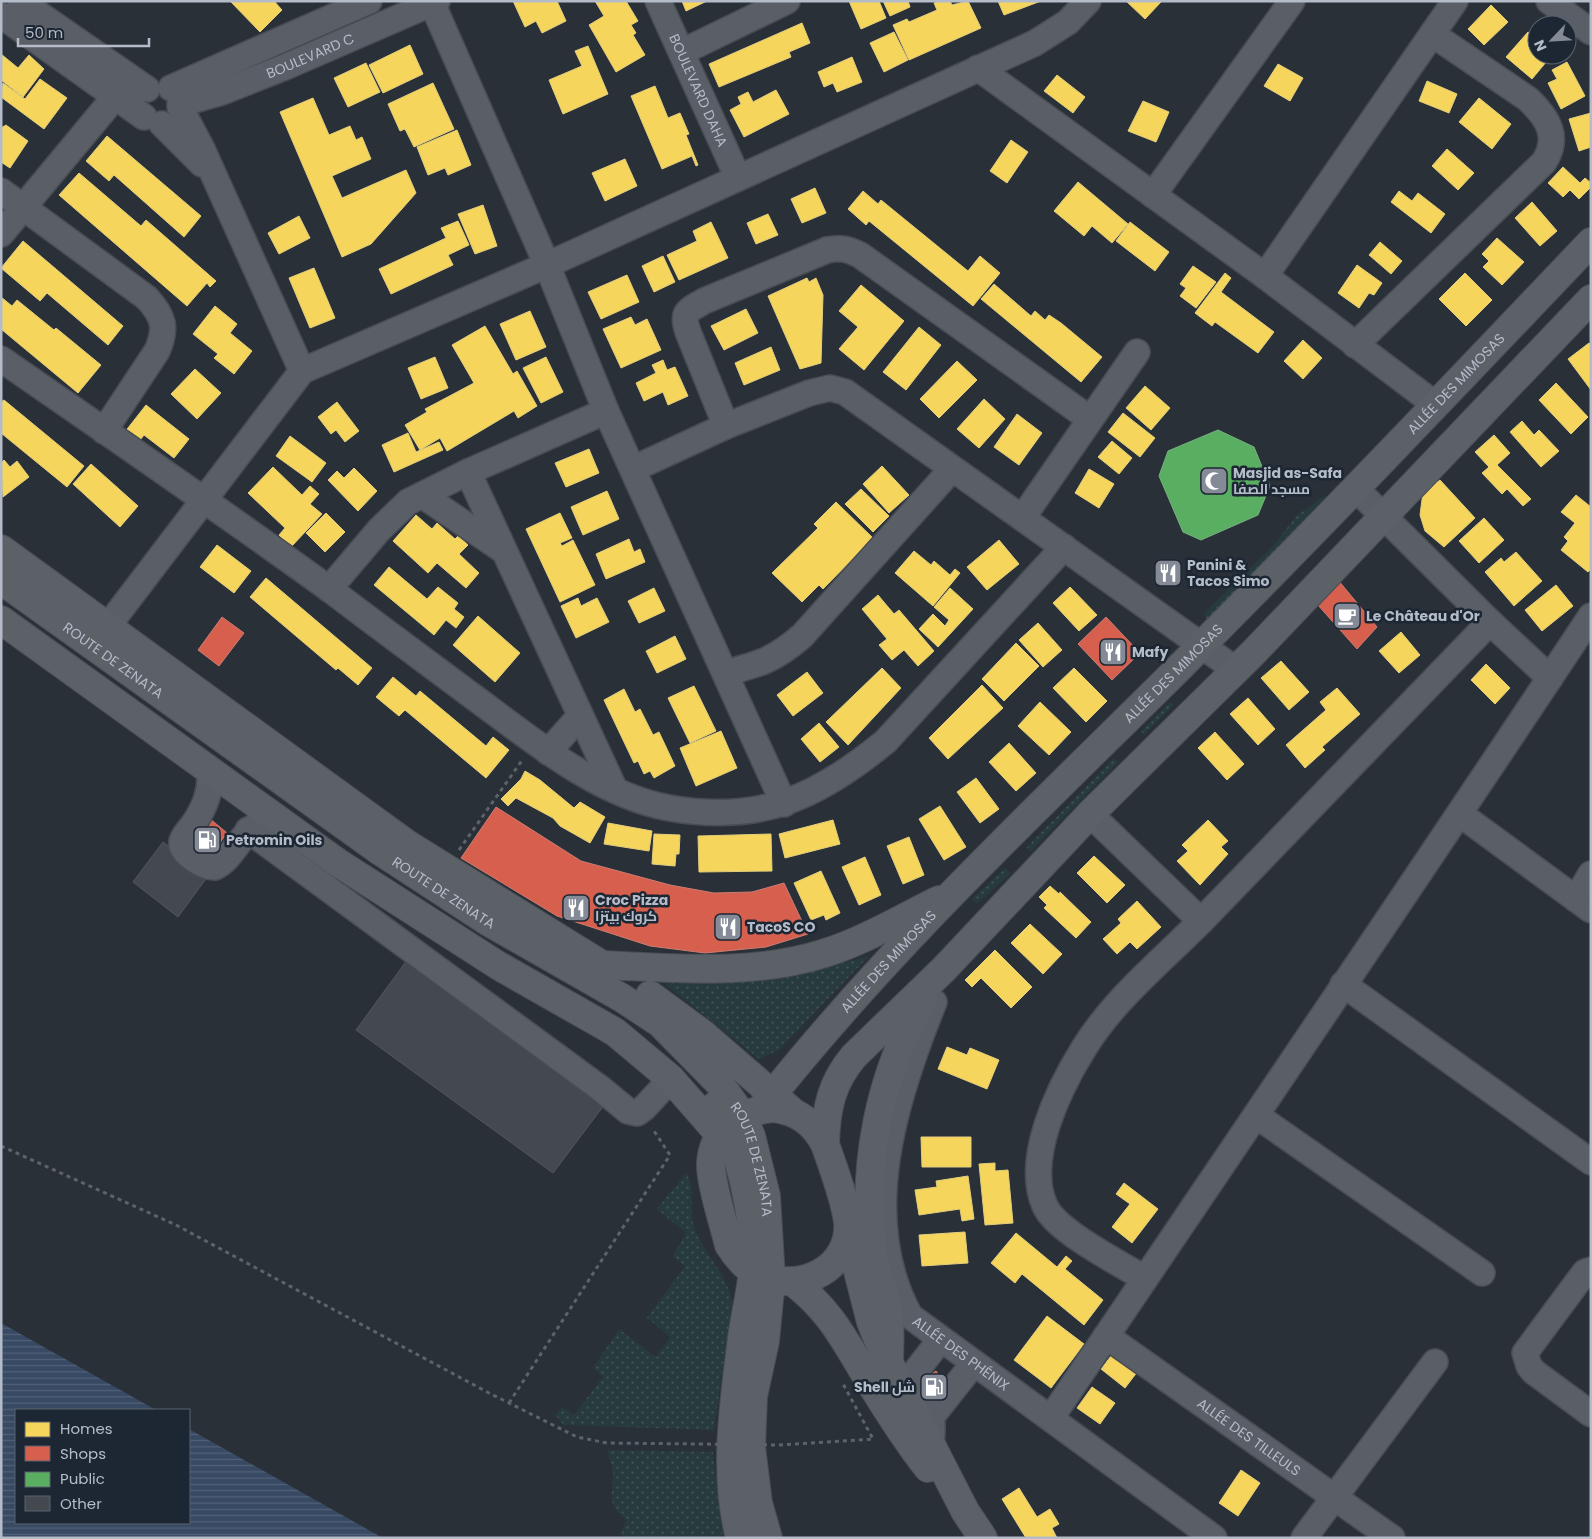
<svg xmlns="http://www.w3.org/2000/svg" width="1592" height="1539" font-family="Poppins,Cairo,sans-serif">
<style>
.grass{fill:url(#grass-dots)}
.water{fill:url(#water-rules)}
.homes{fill:#f6d55c;stroke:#e2ce7d}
.shops{fill:#d6604d;stroke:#cc7c72}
.public{fill:#5aae61;stroke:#75b280}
.building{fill:#444950;stroke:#52575f}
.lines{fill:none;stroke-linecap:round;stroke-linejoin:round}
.minor-casing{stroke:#484c53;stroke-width:28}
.major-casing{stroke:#484c55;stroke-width:30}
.path{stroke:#5d636a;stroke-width:3;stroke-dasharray:4 4;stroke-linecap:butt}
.minor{stroke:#5a5e66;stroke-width:25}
.major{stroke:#5c6168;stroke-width:28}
.path-bridge{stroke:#5d636a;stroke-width:3;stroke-dasharray:4 4;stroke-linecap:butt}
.labels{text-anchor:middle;stroke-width:5;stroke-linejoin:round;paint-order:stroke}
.street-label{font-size:14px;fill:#b4bcc9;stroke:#1d2633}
.poi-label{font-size:14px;font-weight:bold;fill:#b4bcc9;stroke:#1d2633;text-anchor:start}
</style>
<defs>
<pattern id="grass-dots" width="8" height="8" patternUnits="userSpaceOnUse" patternTransform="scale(1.25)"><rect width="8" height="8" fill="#273a3e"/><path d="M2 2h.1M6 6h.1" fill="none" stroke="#445559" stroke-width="1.8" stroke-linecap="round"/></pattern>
<pattern id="water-rules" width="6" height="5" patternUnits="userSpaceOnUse" patternTransform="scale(1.25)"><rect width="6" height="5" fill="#384963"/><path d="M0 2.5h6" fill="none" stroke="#526178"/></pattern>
</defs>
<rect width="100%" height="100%" fill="#2a3038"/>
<!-- grass -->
<path class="grass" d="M1327,496L1329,500L1216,623L1205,620V612L1272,547L1299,513L1308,509L1320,498Z
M1170,702L1174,705L1144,734L1141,731Z
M1114,758L1118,762L1031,851L1027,847Z
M1005,868L1011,873L977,904L972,899Z
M868,957L779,1050L759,1059L661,981C731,978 799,974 868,957Z
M686,1173C696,1188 689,1210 694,1227C703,1254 728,1273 732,1303L714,1430L564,1425L555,1415L562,1407L574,1415L603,1377L593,1368L619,1329L656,1357L670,1337L647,1318L685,1266L673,1256L686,1233L657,1209Z
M608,1450L713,1452L723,1538H624L621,1535L626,1520C604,1501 614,1496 613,1473C612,1464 608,1459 608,1450Z"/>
<!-- water -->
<path class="water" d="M1,1323L156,1410H16V1523H189V1429L383,1538H1Z"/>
<!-- homes -->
<path class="homes" d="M230,1H274L282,10L260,32Z
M513,1H557L566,21L542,33L536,21L525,27Z
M595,1H626L638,21L631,25L636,33L633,35L645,55L616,72L589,25L604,16Z
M682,1H707L686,11Z
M849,1H879L886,18L861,29Z
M883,1H908L910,7L890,16Z
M939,1H950L952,5L968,1L981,28L909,60L893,25L907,19L909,22L937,10L934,3Z
M998,1H1041L1004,15Z
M1126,1H1160L1161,2L1145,19Z
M1491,5L1508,22L1484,45L1468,29Z
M802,23L810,43L789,52L791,57L719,87L709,64Z
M894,32L908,60L884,72L870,43Z
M1528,32L1537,39V55H1552L1532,79L1506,57Z
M410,45L423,74L383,93L369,65Z
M588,46L608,94L563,114L549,80L582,66L575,51Z
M1,54L18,68L29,55L44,69L23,97L1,80Z
M852,57L862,82L837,92L833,83L824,87L818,72Z
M1567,62L1585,96L1561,109L1548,83L1557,79L1552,70Z
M366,63L380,92L348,107L334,78Z
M1278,64L1303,78L1290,101L1264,86Z
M1057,75L1085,97L1073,113L1044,91Z
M40,79L67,98L44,129L1,97L3,83L25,99Z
M1427,81L1457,94L1449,113L1419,101Z
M433,83L454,129L414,147L405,129L400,131L388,104Z
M655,86L668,118L680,113L689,134L686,135L698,165L696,166L692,156L662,169L631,96Z
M776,90L789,114L744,137L730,110L741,104L738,97L748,92L753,102Z
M313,98L329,135L350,126L356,140L362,137L371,159L332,176L342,198L406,170L416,193L371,244L342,257L280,112Z
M1479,98L1511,124L1492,149L1459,122Z
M1143,101L1169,112L1156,142L1128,131Z
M1591,113V147L1579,151L1569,119Z
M6,125L28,141L10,168L1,162V128Z
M457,130L471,165L448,175L445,168L428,175L417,147Z
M107,136L201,216L184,237L114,175L109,181L86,161Z
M1011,140L1028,152L1007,183L990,171Z
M1447,149L1474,173L1458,190L1432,166Z
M625,159L637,186L605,201L592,173Z
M1563,167L1580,183L1585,178L1591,183V187L1579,199L1570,190L1563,197L1548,183Z
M79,173L141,226L146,220L216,281L210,287L207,283L187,306L59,195Z
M1078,182L1128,224L1112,243L1092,226L1084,236L1054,211Z
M815,188L826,213L802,223L791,199Z
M863,191L878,204L881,200L968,271L980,256L1000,273L973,306L869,221L866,225L848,209Z
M1399,191L1412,201L1418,193L1445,214L1431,233L1391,202Z
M1532,202L1557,231L1540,246L1515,218Z
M483,205L497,246L475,254L458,214Z
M768,214L778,235L756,244L747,223Z
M299,216L310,238L279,254L268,233Z
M458,221L469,245L448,255L453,265L391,294L379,269L446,238L441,228Z
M711,222L728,258L679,280L667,255L697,241L693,231Z
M1130,222L1169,252L1155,271L1116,241Z
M1497,238L1524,262L1502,285L1483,267L1489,261L1482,254Z
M23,241L123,326L108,345L47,293L40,301L1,268Z
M1380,242L1402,261L1391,274L1369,255Z
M663,256L675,282L654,292L642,266Z
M1357,265L1382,283L1374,295L1369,293L1359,308L1338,293Z
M1193,266L1216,282L1196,308L1180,296L1186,288L1180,284Z
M314,268L335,318L310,328L289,278Z
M1225,273L1231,278L1221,292L1274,332L1258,353L1215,322L1212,326L1195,313Z
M1465,273L1492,300L1466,326L1439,299Z
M627,275L639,302L601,319L588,292Z
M807,278L809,282L816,278L823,295L821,363L800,369L768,296Z
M994,284L1031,316L1035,311L1045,320L1049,315L1061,323L1102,357L1081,382L981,299Z
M861,285L904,321L864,370L839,349L858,327L839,311Z
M1,297L12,306L17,300L54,330L56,328L101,365L78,393L1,329Z
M215,306L237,324L230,333L252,351L234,374L214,358L218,354L193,334Z
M746,309L758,333L724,350L711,326Z
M530,311L546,347L516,360L500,324Z
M631,317L635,325L647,319L661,350L621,368L603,329Z
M485,326L513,374L517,371L537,406L518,418L514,411L447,451L440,438L420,450L405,425L427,412L425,409L474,383L452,345Z
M919,327L941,345L906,390L883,372Z
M1303,340L1322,358L1303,379L1284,361Z
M1589,343L1591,345V390L1568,359Z
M771,347L780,370L744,385L735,363Z
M435,357L448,388L421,399L408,368Z
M546,357L563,392L541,403L523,368Z
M663,360L667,370L675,367L688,396L668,405L663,392L644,401L636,383L656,373L652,365Z
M957,361L977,380L939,418L920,399Z
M195,369L221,393L197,419L171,394Z
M1556,383L1588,417L1571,434L1539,400Z
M1145,386L1170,408L1151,430L1126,408Z
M984,399L1005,419L979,448L957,429Z
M4,400L84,466L67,487L1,433V402Z
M337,402L359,431L345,442L336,430L331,434L318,417Z
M146,405L189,439L174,458L144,435L137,444L124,433Z
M1123,413L1155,438L1140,457L1108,432Z
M1017,414L1042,433L1019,465L994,447Z
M1522,421L1534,435L1539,430L1559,451L1541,467L1510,432Z
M408,433L416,452L439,442L443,450L394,472L382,445Z
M1494,435L1510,453L1497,465L1531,499L1523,506L1507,489L1502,494L1482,473L1489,467L1475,452Z
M290,436L326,463L312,482L276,456Z
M1112,441L1132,458L1119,474L1098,457Z
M589,449L599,473L566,487L555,463Z
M4,460L10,467L17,461L29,477L3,497L1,463Z
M91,464L138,506L120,527L73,484Z
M882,466L909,495L889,513L863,484Z
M273,467L302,495L310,486L319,494L310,504L322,514L291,547L279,535L285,528L248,493Z
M354,468L377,491L358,511L328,480L337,471L344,478Z
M1089,469L1114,484L1099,508L1075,493Z
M1440,480L1475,518L1444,547L1425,531L1420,515L1423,492Z
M861,489L889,516L873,532L845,504Z
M607,491L619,519L583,535L571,507Z
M1576,495L1591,507V569L1588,572L1561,550L1568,541L1564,537L1575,523L1561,512Z
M836,502L873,538L823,589L819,585L802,602L772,573L818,528L814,524Z
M326,513L345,532L325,552L306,533Z
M560,513L572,538L560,543L562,546L573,540L595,585L560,602L526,529Z
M416,515L432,529L437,523L455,539L458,536L468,545L459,554L479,573L466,588L437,563L428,573L393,541Z
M1484,518L1504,540L1479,563L1459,541Z
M629,539L634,552L640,549L645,562L606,579L596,554Z
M999,540L1019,564L987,590L967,567Z
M217,545L251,571L234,593L200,567Z
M914,551L931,565L934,561L950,575L955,569L960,573L933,606L895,573Z
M1516,552L1542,581L1514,606L1485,572L1501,558L1504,562Z
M389,567L427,599L438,587L458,603L454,609L464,617L456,628L446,620L434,635L374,585Z
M266,578L372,668L358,685L338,668L336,670L250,597Z
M1556,585L1573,606L1542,631L1525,610Z
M1070,587L1097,615L1079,631L1053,603Z
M654,588L665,611L639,623L628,601Z
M950,588L973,609L938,647L919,629L933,614L945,626L949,620L934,607Z
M878,595L894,614L899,610L934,651L918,666L904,650L892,660L879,645L887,639L862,609Z
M578,598L581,606L597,598L609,622L576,638L561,606Z
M478,616L520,653L495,682L453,645Z
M1038,623L1062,650L1043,667L1019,640Z
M1401,632L1420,655L1399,673L1379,651Z
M675,636L686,659L657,673L646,651Z
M1016,643L1039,666L1004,701L982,679Z
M1281,661L1309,692L1289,710L1261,678Z
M1486,664L1510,688L1495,704L1471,680Z
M882,668L901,688L848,745L826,722Z
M1074,668L1107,701L1086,722L1053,688Z
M807,672L823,693L793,716L777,695Z
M393,677L416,696L420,691L486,746L493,737L509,750L486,778L405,710L399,716L376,697Z
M982,685L1003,708L948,759L929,738Z
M694,686L716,731L690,743L668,698Z
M1337,688L1360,714L1322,747L1325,750L1305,768L1286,745L1326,710L1320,702Z
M624,689L635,712L640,709L653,735L659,732L675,766L654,778L650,771L644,774L638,761L634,763L604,700Z
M1248,698L1275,729L1258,745L1230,714Z
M1040,702L1071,732L1049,755L1018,726Z
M819,723L839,747L820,762L801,739Z
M721,731L737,768L696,786L680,748Z
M1215,732L1244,764L1227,780L1198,748Z
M1009,743L1036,773L1016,791L989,762Z
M525,771L540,780L574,808L580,802L605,817L590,843L560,826L553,818L516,798L508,806L501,799L521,779Z
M976,778L999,809L980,823L957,792Z
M940,806L966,847L944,860L919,819Z
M833,820L840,844L785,858L779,834Z
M1208,820L1228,841L1221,847L1228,854L1200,885L1177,861L1188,851L1182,845Z
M608,823L652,831L649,851L604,844Z
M654,834L680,835L679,854H676L675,866L652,864Z
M771,834L772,871L699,872L698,836Z
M909,837L924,875L903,884L887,846Z
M1094,856L1125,885L1107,903L1077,873Z
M865,857L881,895L859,905L842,867Z
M821,871L840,913L826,920L824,915L811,920L794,883Z
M1050,886L1059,894L1060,892L1091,922L1076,938L1044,908L1047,905L1039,897Z
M1137,901L1161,927L1137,949L1130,942L1117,954L1103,939L1121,923L1118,919Z
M1030,924L1062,954L1043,974L1011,943Z
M995,950L1032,987L1011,1008L981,978L972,987L965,980Z
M947,1047L967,1055L970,1048L999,1060L987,1089L938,1069Z
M921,1137H971V1167H922Z
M995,1163V1171L1008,1170L1013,1223L985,1225L979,1164Z
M968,1176L974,1219L962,1221L960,1209L919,1215L915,1190L937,1187L936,1181Z
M1124,1183L1158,1209L1132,1243L1112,1227L1130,1204L1116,1194Z
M965,1232L968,1263L922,1266L919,1235Z
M1016,1233L1057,1267L1066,1256L1072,1261L1065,1269L1103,1300L1084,1325L1022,1274L1015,1283L991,1263Z
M1047,1316L1084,1344L1051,1388L1014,1360Z
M1114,1352L1138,1371L1125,1388L1101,1369Z
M1092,1387L1115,1403L1100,1424L1077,1408Z
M1241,1470L1260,1483L1238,1516L1219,1503Z
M1019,1488L1037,1517L1050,1509L1059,1524L1052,1528L1057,1538H1026L1002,1499Z"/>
<!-- shops -->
<path class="shops" d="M1338,580L1377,627L1357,649L1317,604Z
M222,617L244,633L219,666L198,650Z
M1106,617L1140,653L1112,680L1078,644Z
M496,807L581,861L670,885L714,893L752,892L784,883L808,934L766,947L705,953L650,946L557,916L461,858Z
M209,818L227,833L205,863L186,848Z
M936,1371L950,1391L932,1403L919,1383Z"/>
<!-- public -->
<path class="public" d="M1218,430L1254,447L1270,486L1258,515L1201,540L1183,532L1159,476L1168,451Z"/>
<!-- building -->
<path class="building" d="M163,842L208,876L178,917L133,882Z
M410,956L608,1100L553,1173L356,1030Z"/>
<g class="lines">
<defs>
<g id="minor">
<path d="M20,1L147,89"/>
<path id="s1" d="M658,1L738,178"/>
<path d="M1549,1L1591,32"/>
<path d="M432,3L547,265L606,411L784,804"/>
<path d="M1,15L144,117"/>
<path d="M682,52L787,1"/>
<path d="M978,68L1265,276L1436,405"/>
<path d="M171,88L369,1"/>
<path id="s2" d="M180,104L222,92L285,67L437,1"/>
<path d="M180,107L202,149L302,371"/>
<path d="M162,124L202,164"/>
<path d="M1,191L147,298C164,317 167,328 157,351L104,431"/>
<path d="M1153,195L1292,1"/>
<path d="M1,234L114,98"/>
<path d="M1265,276L1455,1"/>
<path d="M1355,345L1544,162C1560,137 1548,118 1528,99L1432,34"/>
<path d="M1,359C112,436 223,512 332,591C379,627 427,662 475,698C532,740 598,795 669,808C760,824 817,798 886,741L1064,547"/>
<path d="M726,426L688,332C681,312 687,311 704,301L827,250C840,247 848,249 860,255L1090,419"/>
<path d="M633,469L726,426L809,393L830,388L845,392L1236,670"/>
<path d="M468,472L615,790"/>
<path d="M1356,489L1490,622L1550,678"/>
<path d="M422,495L501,549"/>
<path d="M1023,517L1137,352"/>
<path d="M329,589L379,530L408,502L468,472L606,411"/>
<path d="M108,626L302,371L547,265L1035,43L1068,22L1088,1"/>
<path d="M725,673C760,664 774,660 802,636L952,469"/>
<path d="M548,752L580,716"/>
<path d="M210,771C211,792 205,807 193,825C189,830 184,835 182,841C179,853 205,868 215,867C234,858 240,832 262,822"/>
<path d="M1090,814L1201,921"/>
<path d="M1460,814L1591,910"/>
<path d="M248,830L600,1088L628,1111L637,1113L644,1108L671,1079"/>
<path d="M1576,899L1591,874"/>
<path d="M1343,984L1591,1162"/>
<path id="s3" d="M934,1002C895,1098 856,1218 910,1316L1214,1538"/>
<path d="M1257,1116L1482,1273"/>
<path d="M1591,1270L1585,1272L1525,1353L1529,1366L1534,1372L1591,1414"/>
<path d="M1144,1278C1119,1263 1056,1231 1045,1206C1024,1159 1059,1088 1084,1048C1116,996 1168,956 1210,912C1304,815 1397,718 1490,622"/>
<path id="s4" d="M1106,1336L1392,1538"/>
<path d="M894,1377C929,1383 935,1414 931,1444"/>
<path d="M909,1380L941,1339"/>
<path d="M932,1416L974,1363"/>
<path d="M1051,1418C1231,1151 1413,885 1591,616"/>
<path d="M1304,1538L1435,1362"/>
</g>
<g id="major">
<path d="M1,549L407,844L607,968"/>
<path id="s5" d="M1,580L380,851L487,921L622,998L660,1023L720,1084L742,1115L751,1136L766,1196L771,1279L765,1341L753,1396L751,1447L758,1503L768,1538"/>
<path d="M1,620L337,862L499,966L615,1032L671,1079L719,1134"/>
<path d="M602,965C675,968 754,976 825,953C864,941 902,918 939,900"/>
<path d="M650,995L703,1034L794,1113"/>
<path d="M715,1106C741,1150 756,1219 753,1270C751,1293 745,1315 742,1338C734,1404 723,1472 740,1538"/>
<path d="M774,1108C798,1111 814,1123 825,1144C832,1165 851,1213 848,1233C842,1273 797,1291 762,1276C748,1270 737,1258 729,1245C724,1225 710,1181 711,1163C713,1129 743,1110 774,1108Z"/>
<path id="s6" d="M761,1109C886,950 1036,810 1180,667C1319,528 1455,385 1591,242"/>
<path d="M825,1144C826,1109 831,1083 854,1056L944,969L1090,814L1253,653L1591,299"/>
<path d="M848,1232L871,1322L881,1347L965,1511L983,1538"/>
<path d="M792,1281C830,1310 844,1339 868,1379C887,1410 906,1440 928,1468"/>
<path d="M889,1364C889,1347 891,1329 888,1311C884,1291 876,1272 873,1252C861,1166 880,1075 923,1000"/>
</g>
</defs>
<!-- minor casing -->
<use href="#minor" class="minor-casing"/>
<!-- major casing -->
<use href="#major" class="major-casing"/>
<!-- path -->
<path class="path" d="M459,850L523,759
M1,1146L176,1225L489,1393L577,1437L607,1443L699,1444
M509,1403L670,1155L652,1128
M779,1445L873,1439L842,1382"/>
<!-- minor -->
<use href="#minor" class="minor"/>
<!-- major -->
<use href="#major" class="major"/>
<!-- path-bridge -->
<path class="path-bridge" d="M699,1444L779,1445"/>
</g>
<!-- icons -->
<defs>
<symbol id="mosque-square" viewBox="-11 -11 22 22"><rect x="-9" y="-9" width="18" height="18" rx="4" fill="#848b96" stroke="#1d2633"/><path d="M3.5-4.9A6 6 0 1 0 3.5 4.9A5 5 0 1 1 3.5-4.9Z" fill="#fff"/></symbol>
<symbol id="restaurant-square" viewBox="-11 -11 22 22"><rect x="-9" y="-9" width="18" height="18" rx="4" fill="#848b96" stroke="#1d2633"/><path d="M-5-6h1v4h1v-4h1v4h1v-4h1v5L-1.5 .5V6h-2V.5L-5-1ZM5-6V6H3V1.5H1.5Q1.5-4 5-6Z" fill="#fff"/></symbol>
<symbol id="cafe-square" viewBox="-11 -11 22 22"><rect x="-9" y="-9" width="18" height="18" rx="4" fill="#848b96" stroke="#1d2633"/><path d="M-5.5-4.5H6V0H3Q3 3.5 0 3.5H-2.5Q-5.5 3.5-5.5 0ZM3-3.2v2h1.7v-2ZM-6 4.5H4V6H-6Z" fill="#fff"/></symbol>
<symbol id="fuel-square" viewBox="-11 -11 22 22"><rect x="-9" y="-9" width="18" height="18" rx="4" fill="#848b96" stroke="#1d2633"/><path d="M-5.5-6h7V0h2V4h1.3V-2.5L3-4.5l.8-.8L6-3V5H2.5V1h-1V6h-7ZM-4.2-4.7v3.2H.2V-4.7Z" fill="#fff"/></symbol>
</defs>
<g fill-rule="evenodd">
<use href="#mosque-square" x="1198" y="465" width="32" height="32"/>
<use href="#restaurant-square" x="1152" y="557" width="32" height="32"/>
<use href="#cafe-square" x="1331" y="600" width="32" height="32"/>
<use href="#restaurant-square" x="1097" y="636" width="32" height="32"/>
<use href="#fuel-square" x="191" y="824" width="32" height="32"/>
<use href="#restaurant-square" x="560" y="892" width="32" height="32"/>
<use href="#restaurant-square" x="712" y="911" width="32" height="32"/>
<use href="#fuel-square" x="918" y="1371" width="32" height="32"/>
</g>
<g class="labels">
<!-- street labels -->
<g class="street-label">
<text dy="5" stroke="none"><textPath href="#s2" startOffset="139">BOULEVARD C</textPath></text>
<text dy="5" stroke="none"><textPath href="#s1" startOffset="98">BOULEVARD DAHA</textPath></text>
<text dy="5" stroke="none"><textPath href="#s6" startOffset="1005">ALLÉE DES MIMOSAS</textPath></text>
<text dy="5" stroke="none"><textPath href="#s5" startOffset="138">ROUTE DE ZENATA</textPath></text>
<text dy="5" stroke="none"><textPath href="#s6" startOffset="600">ALLÉE DES MIMOSAS</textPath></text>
<text dy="5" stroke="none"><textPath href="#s5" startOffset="542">ROUTE DE ZENATA</textPath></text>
<text dy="5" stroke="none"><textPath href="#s6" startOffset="195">ALLÉE DES MIMOSAS</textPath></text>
<text dy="5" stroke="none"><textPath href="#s5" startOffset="964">ROUTE DE ZENATA</textPath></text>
<text dy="5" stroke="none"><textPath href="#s3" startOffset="389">ALLÉE DES PHÉNIX</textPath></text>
<text dy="5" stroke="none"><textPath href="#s4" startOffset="175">ALLÉE DES TILLEULS</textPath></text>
</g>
<!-- poi labels -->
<g class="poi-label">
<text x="1233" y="478">Masjid as-Safa<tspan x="1233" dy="16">مسجد الصفا</tspan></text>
<text x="1187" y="570">Panini &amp;<tspan x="1187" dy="16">Tacos Simo</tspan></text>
<text x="1366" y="621">Le Château d'Or</text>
<text x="1132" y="657">Mafy</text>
<text x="226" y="845">Petromin Oils</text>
<text x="595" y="905">Croc Pizza<tspan x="595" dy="16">كروك بيتزا</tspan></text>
<text x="747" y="932">TacoS CO</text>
<text x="915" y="1392" text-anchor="end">Shell شل</text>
</g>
</g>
<!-- border -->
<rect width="1592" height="1539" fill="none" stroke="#b4bcc9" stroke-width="5"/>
<!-- legend -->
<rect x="15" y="1409" width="175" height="115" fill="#1d2633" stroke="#59626f"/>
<rect x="25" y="1422" width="25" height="15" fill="#f6d55c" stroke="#59626f"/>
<text x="60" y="1434" font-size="15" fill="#b4bcc9">Homes</text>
<rect x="25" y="1446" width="25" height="15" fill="#d6604d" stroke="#59626f"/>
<text x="60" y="1459" font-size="15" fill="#b4bcc9">Shops</text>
<rect x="25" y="1472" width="25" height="15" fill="#5aae61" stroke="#59626f"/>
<text x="60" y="1484" font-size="15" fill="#b4bcc9">Public</text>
<rect x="25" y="1496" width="25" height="15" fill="#444950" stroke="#59626f"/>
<text x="60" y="1509" font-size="15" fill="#b4bcc9">Other</text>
<!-- north arrow -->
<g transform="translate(1552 40) rotate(245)"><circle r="24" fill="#1d2633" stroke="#59626f"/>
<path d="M0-4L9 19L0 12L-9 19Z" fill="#848b96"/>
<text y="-8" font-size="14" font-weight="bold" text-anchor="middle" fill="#b4bcc9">N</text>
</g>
<!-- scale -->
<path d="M18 38v8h131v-8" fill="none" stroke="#b4bcc9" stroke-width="2.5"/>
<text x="25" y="38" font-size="15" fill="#b4bcc9" stroke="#1d2633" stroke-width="4" paint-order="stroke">50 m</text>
</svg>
